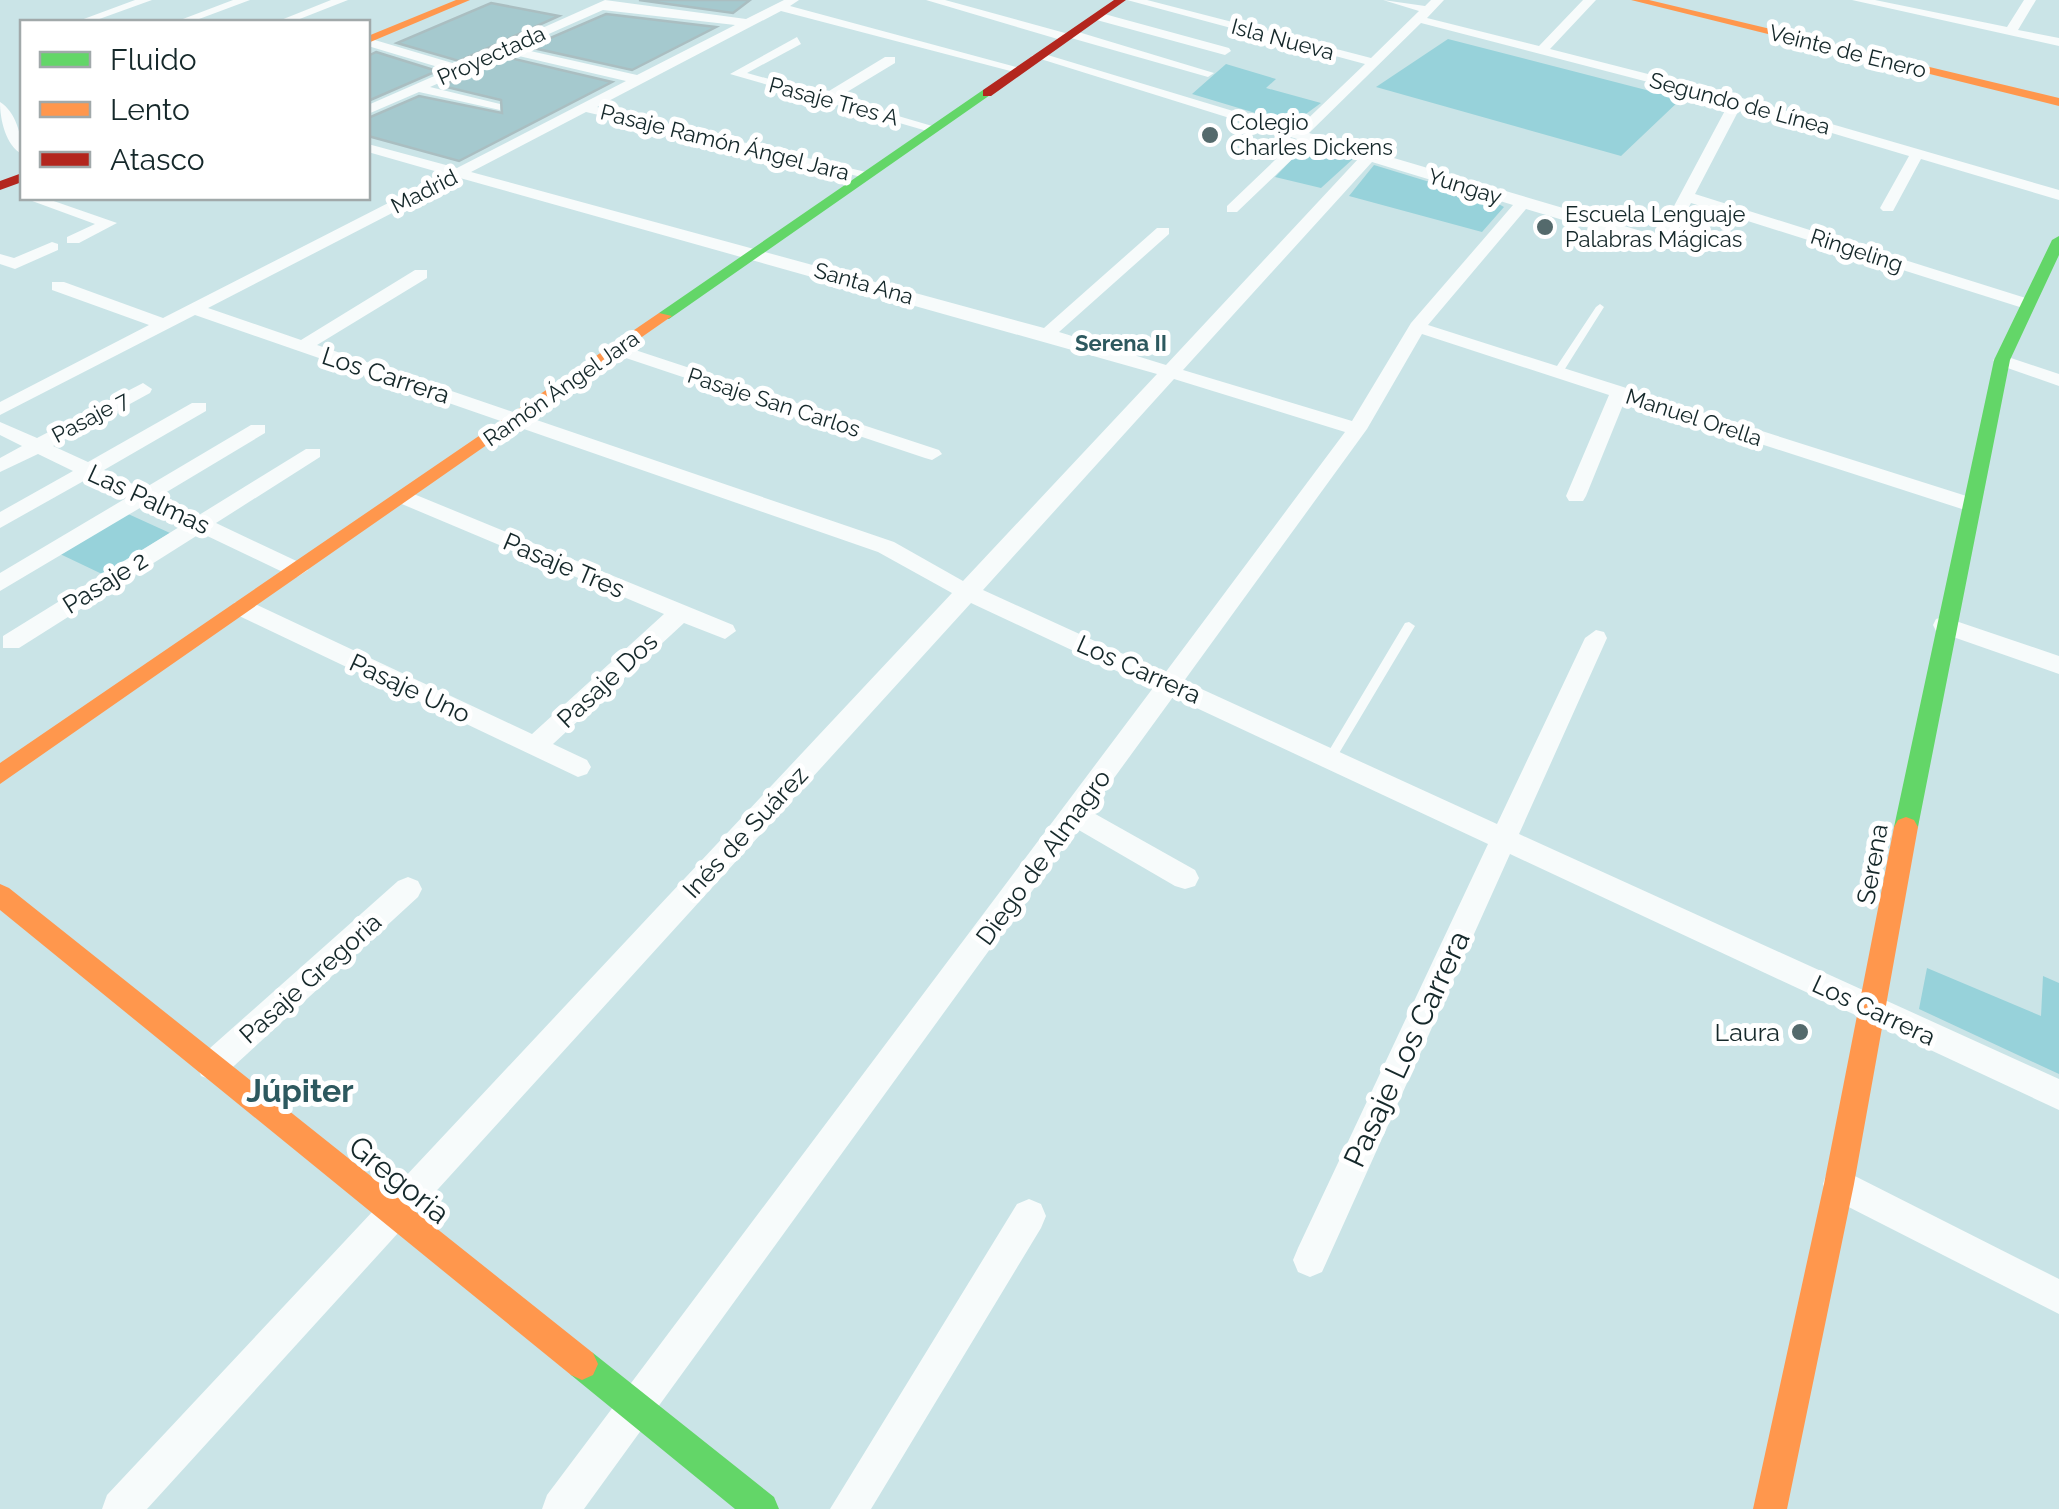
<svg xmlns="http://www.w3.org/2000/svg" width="2059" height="1509" font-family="Raleway,sans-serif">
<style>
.green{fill:#97d2da}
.building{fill:#a5c9ce;stroke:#aabec1;stroke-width:2.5}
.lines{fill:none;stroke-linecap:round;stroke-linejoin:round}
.lane{fill:#f7fbfb;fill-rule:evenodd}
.street{fill:#f7fbfb;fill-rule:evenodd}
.fast{fill:#63d668;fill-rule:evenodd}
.slow{fill:#ff974d;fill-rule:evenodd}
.jam{fill:#b3261e;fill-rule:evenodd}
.poi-dot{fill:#546a6c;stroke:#fff;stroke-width:4}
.labels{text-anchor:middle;stroke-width:10;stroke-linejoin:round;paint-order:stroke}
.far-street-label{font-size:22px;fill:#15282a;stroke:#fff}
.far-poi-label{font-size:22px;fill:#15282a;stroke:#fff;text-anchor:start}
.far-neighbourhood-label{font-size:22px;font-weight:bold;fill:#2d595f;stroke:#fff}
.street-label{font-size:25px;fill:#15282a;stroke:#fff}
.poi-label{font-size:25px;fill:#15282a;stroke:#fff;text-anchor:end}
.near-street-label{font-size:30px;fill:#15282a;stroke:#fff}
.near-neighbourhood-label{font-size:32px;font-weight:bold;fill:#2d595f;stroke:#fff}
</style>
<rect width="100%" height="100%" fill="#cae4e7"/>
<!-- green -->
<path class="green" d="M1448,39L1681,99L1621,156L1376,87Z
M1226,64L1276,79L1266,88L1321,103L1292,124L1192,94Z
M1307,144L1354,158L1321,188L1275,177Z
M1374,165L1495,202L1504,207L1482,232L1349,196Z
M126,513L170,533L102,574L60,554Z
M1927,968L2041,1016L2043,976L2059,983V1074L1919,1009Z"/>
<!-- building -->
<path class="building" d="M639,0H750L733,13Z
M491,3L559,16L459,61L397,43Z
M606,14L716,27L632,70L529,47Z
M376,52L437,71L368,101V56Z
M506,57L612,82L459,161L368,136V118L419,96L502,113L501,100L442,86Z"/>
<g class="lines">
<!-- lane -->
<path class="lane" d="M1600,304L1604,307L1563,372L1555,374L1553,372L1596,307Z
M1409,622L1415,626L1335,760H1327L1325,757L1327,754L1405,623Z"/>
<!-- street -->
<path class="street" d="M135,0H152L91,22L81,20Z
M233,0H250L191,22H175Z
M331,0H348L292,22H276Z
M605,0L746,19L784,0H799L790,6L1024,69L1018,73L781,11L597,107L870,173V179L586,112L471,172L1044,328L1157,228H1169V234L1059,332L1166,365L1359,158L1309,143L1237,212H1227V206L1297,139L1031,56L1041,53L1296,130L1365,64L1127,0H1147L1371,58L1419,11L1383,0L1425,6L1431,0H1444L1427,18L1539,46L1583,0H1596L1550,49L1742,98L2059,190V200L1921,159L1893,211H1883L1880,208L1909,156L1741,106L1695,194L2032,300L2035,304L2026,309L1691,203C1677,229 1677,250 1643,244L1526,209L1428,325L1979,500V510H1965L1625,400L1586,496L1583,501H1569L1566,496L1609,395L1422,334L1367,429L1184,681L1497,824L1585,638L1596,630L1604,632L1607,638L1519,834L2059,1079V1110L1510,854L1322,1272L1310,1277L1298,1272L1293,1260L1298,1248L1488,844L1173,697L1090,811L1195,870L1199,878L1195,886L1185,889L1175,886L1077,829L584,1509H542L547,1495L1153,688L971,603L147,1509H102L107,1495L952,593L878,552L195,315L0,415V402L149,325L52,290V282H64L163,318L445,174L368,152V144L457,168L626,81L506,53L430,87L500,104V110L419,92L368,114V105L448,70L368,46V38L459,65ZM603,10L735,25L637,75L517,48ZM1421,23L1729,103L1658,236L1309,133ZM1372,162L1513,205L1411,323L1352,421L1183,370ZM460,178L1157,374L963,581L894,542L317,345L427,278V270H415L301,340L208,308ZM1174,379L1345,432L1165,673L983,590Z
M926,0H945L1065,33L1075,31L1214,73L1208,77L1071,38L1061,40Z
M1852,0H1875L2007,27L2024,0H2036L2018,30L2059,38V46Z
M1097,12L1229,48L1231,51L1225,55L1093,19Z
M797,37L801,44L747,73L824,94L885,57H895V63L837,98L939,128L927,131L730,74Z
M0,102C16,112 22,136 22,154C6,146 0,120 0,102Z
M24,198H45L117,223L79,243H67V237L95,224Z
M52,242L58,244V250L15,269L0,264V254L14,258Z
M617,344L939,450L942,454L932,460L925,458L611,353L608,349Z
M2002,355L2059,374V386L1996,364L1993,360Z
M143,383L152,389L150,393L53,446L88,462L192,403H206V411L104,470L143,489L251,425H265V433L160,496L199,515L306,449H320V457L216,523L305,565L308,570L297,577L289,575L201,533L19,648H3V636L184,524L145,505L0,591V573L128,497L89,478L0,528V512L73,471L38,454L0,472V458L22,446L0,435V422L37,438Z
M404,490L733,625L736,631L725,639L684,623L553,744L587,760L591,767L587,774L578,777L235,614L232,608L235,602H251L532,734L664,614L397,502L394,497Z
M1944,617L2059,656V674L1936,631L1933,625L1936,619Z
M408,877L418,881L422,889L418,897L223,1076L212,1080L201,1076L197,1066L201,1056L398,881Z
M1839,1168L2059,1279V1314L1827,1196L1823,1184L1827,1172Z
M1029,1199L1041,1204L1046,1216L1041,1228L871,1509H830L1017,1204Z"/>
<!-- fast -->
<path class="fast" d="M983,90L993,93L669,319H659V313Z
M2059,236V255L2010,360L1918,827L1914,834L1906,837L1898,834L1894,827L1994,360L2052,240Z
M582,1348L593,1353L774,1497L779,1509H735L571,1375L566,1364L571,1353Z"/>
<!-- slow -->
<path class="slow" d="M456,0H470L368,43V36Z
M1631,0H1649L2059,98V106Z
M659,313L672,316L0,784V763Z
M1906,817L1914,820L1918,827L1854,1184L1787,1509H1753L1824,1184L1894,827L1898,820Z
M0,884L9,888L593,1353L598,1364L593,1375L582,1380L571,1375L0,910Z"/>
<!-- jam -->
<path class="jam" d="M1114,0H1126L991,96H983V90Z
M22,173V182L0,190V181Z"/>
</g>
<!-- markers -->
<g class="poi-dot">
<circle cx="1210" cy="135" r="10"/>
<circle cx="1545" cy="227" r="10"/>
<circle cx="1800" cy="1032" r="10"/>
</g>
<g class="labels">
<!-- far-street labels -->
<g class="far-street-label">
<text transform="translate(1283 39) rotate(15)" y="8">Isla Nueva</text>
<text transform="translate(1848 51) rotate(14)" y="8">Veinte de Enero</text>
<text transform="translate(491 55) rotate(-24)" y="8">Proyectada</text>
<text transform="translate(834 101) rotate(15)" y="8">Pasaje Tres A</text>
<text transform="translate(1740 103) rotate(15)" y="8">Segundo de Línea</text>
<text transform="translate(725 142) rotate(14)" y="8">Pasaje Ramón Ángel Jara</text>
<text transform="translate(1465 186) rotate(17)" y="8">Yungay</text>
<text transform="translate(424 191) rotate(-27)" y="8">Madrid</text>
<text transform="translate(1857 250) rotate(18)" y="8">Ringeling</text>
<text transform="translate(864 283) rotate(16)" y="8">Santa Ana</text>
<text transform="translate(561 388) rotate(-35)" y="8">Ramón Ángel Jara</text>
<text transform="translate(774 402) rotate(18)" y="8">Pasaje San Carlos</text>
<text transform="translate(90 417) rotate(-28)" y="8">Pasaje 7</text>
<text transform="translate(1694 417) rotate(18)" y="8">Manuel Orella</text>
</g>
<!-- far-poi labels -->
<g class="far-poi-label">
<text x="1230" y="130">Colegio<tspan x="1230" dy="25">Charles Dickens</tspan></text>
<text x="1565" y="222">Escuela Lenguaje<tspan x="1565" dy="25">Palabras Mágicas</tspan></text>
</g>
<!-- far-neighbourhood labels -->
<g class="far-neighbourhood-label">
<text x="1121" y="351">Serena II</text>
</g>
<!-- street labels -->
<g class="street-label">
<text transform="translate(386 375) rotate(18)" y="9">Los Carrera</text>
<text transform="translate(149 499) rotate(25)" y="9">Las Palmas</text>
<text transform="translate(564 565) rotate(23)" y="9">Pasaje Tres</text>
<text transform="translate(105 582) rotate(-32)" y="9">Pasaje 2</text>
<text transform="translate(1139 669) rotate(24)" y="9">Los Carrera</text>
<text transform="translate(607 680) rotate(-43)" y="9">Pasaje Dos</text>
<text transform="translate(410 688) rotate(25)" y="9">Pasaje Uno</text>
<text transform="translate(745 832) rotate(-47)" y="9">Inés de Suárez</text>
<text transform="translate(1043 857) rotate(-54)" y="9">Diego de Almagro</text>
<text transform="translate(1872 864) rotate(-80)" y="9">Serena</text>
<text transform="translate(310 978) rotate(-42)" y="9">Pasaje Gregoria</text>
<text transform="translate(1874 1010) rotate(25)" y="9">Los Carrera</text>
</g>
<!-- poi labels -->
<g class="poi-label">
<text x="1780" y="1041">Laura</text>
</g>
<!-- near-street labels -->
<g class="near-street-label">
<text transform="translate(1407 1049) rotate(-65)" y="10">Pasaje Los Carrera</text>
<text transform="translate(399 1180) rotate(39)" y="10">Gregoria</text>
</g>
<!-- near-neighbourhood labels -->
<g class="near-neighbourhood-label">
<text x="300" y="1102">Júpiter</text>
</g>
</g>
<!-- legend -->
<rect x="20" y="20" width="350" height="180" fill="#ffffff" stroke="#a1a9aa" stroke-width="2.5"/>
<rect x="40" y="52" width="50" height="15" fill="#63d668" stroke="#a1a9aa" stroke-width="2.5"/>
<text x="110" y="70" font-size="30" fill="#15282a">Fluido</text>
<rect x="40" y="102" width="50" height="15" fill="#ff974d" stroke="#a1a9aa" stroke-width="2.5"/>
<text x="110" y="120" font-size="30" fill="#15282a">Lento</text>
<rect x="40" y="152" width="50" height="15" fill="#b3261e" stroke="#a1a9aa" stroke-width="2.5"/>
<text x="110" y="170" font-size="30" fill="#15282a">Atasco</text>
</svg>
